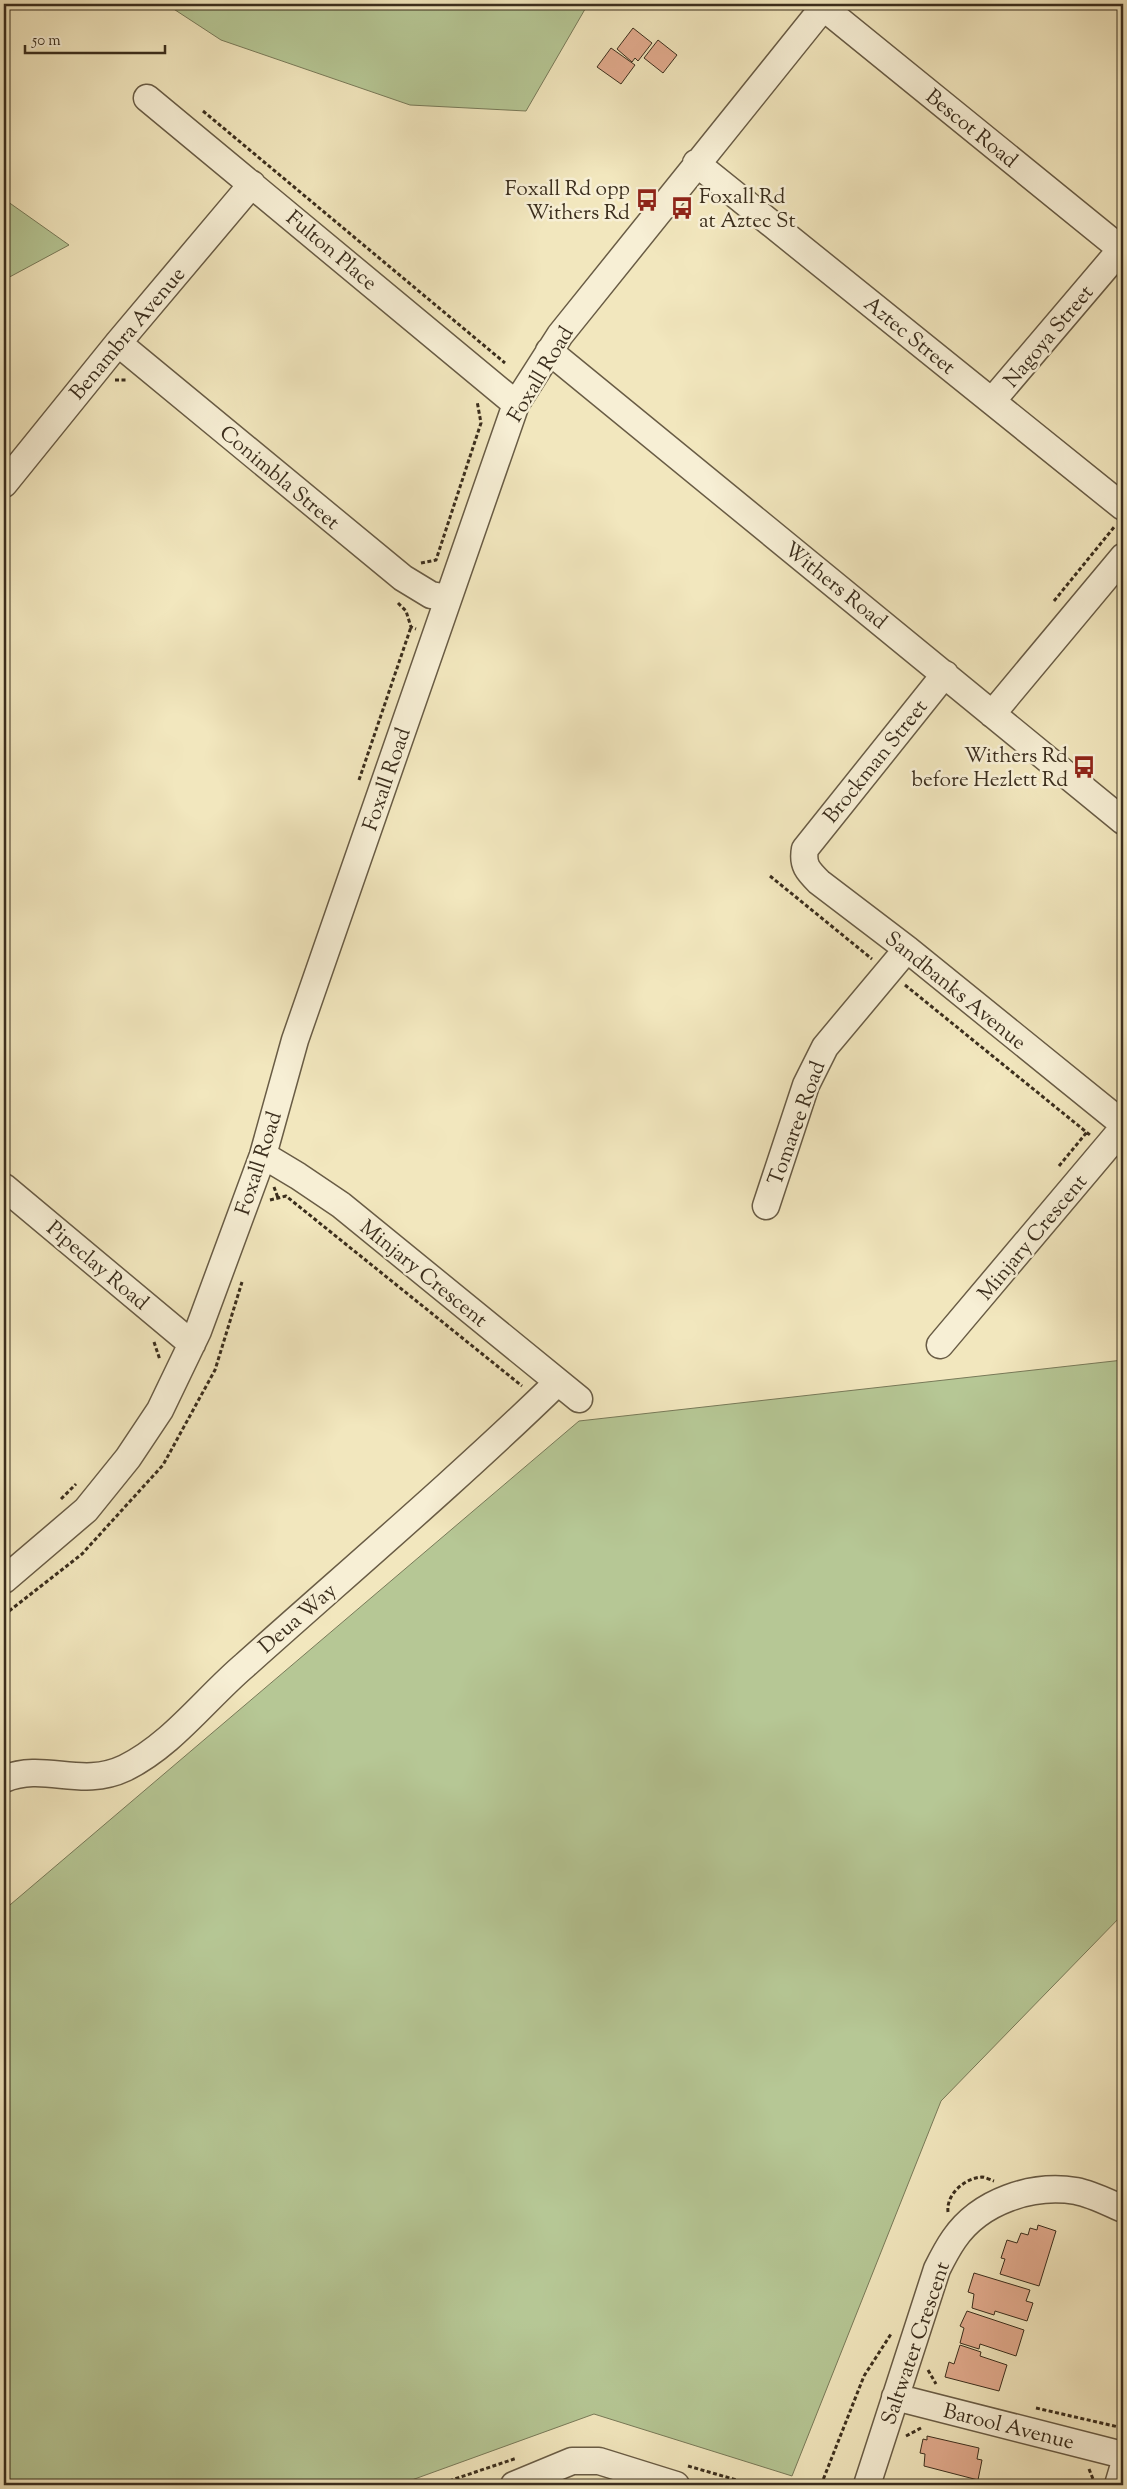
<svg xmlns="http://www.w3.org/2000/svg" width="1127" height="2489" font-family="'Sorts Mill Goudy',serif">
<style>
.green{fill:#b6c795;stroke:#787a59}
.building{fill:#e2ab8e;stroke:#3b2e1d}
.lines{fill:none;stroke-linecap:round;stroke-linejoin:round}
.minor-casing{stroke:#695c45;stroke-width:29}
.path{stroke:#3b2e1d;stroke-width:3;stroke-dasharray:4 2.5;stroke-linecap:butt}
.minor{stroke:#f7efd5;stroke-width:26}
.labels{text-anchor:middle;stroke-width:5;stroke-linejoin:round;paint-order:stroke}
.street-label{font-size:21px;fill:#3b2e1d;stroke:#f7efd5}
.poi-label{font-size:21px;fill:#3b2e1d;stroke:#f7efd5;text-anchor:end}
</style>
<rect width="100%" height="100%" fill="#f2e7be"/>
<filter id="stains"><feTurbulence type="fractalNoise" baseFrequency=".004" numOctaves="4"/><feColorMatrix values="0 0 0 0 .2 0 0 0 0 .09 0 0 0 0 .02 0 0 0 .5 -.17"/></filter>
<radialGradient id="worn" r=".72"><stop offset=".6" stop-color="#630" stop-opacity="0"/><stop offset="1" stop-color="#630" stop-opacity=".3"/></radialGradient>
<!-- green -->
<path class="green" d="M166,4H588L526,111L410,105L221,40Z
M4,199L69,245L4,280Z
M1123,1360V1914L941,2101L792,2476L594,2414L398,2485H4V1910L579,1421Z"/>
<!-- building -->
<path class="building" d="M633,28L652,43L638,61L635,58L632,62L617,49Z
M658,40L677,55L663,73L644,58Z
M611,48L635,65L621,84L597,67Z
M1038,2225L1056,2231L1039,2286L1000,2274L1005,2259L1001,2258L1007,2240L1017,2243L1021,2233L1028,2235L1030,2228L1037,2230Z
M974,2273L1030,2290L1026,2301L1033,2303L1027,2321L995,2311L994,2315L972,2308L974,2294L968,2292Z
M967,2311L1024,2330L1016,2356L980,2344L979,2349L960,2343L964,2328L960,2326Z
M960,2345L981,2352L980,2356L1007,2365L999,2391L945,2377L949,2362L954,2364Z
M927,2436L979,2448L977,2459L982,2460L978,2480L924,2466L925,2454L920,2453L923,2439L927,2440Z"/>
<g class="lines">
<defs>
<path id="minor" d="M823,7L1121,249
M147,98L516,404
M696,163L1123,507
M118,343L403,578L431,595L448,598
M549,351L1123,821
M992,401L1123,247
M4,484L118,343L252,184
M945,674L805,849C802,865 808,871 819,882L907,949L1123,1124
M992,714L1123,557
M263,1155L298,1176L341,1205L579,1399
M4,1187L192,1344
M766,1206L806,1085L825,1047L907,949
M940,1345L1123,1128
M4,1580L86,1510L128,1458L160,1410L198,1331L263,1155L295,1040L516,404L560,335L826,4
M4,1779C45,1762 81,1789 125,1768C172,1745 206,1698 245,1665C350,1571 457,1480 558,1382
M895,2397L1123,2455
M514,2485L572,2461H599L676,2485
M867,2485L937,2269C942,2259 947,2249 954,2239C980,2201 1032,2184 1076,2191C1092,2194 1109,2203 1123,2209
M1118,2485L1123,2468"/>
</defs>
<!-- minor casing -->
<use href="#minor" class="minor-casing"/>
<!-- path -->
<path class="path" d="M203,111L505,363
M115,380H127
M421,563L436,560L481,423L477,401
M1054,601L1115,526
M398,603L406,611L411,627L416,629
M359,780L411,627
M770,876L872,959
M905,985L1090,1135
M1059,1166L1087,1132
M274,1187L278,1198
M270,1200L286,1196L522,1386
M154,1342L160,1360
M61,1499L76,1484
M4,1615L82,1554L163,1465L215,1370L242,1282
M948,2212C946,2194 965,2178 982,2177C985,2177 991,2180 994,2181
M928,2370L936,2384
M1036,2408L1123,2428
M906,2436L923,2427
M688,2466L754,2485
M1089,2469L1095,2484
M437,2485L517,2458
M821,2485L864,2376L891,2334"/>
<!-- minor -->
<use href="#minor" class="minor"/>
</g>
<!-- icons -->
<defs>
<symbol id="bus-bare" viewBox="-9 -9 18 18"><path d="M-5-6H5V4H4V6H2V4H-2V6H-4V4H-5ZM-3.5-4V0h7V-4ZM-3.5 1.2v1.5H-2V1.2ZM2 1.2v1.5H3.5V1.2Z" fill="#8f2418" stroke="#f7efd5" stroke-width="2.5" paint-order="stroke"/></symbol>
</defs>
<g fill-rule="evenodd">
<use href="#bus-bare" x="631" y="184" width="32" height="32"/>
<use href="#bus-bare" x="666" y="192" width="32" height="32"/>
<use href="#bus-bare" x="1068" y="751" width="32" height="32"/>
</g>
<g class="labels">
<!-- street labels -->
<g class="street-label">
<text transform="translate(972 128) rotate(39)" y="7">Bescot Road</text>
<text transform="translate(332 250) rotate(40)" y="7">Fulton Place</text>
<text transform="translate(127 333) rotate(-50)" y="7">Benambra Avenue</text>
<text transform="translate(910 335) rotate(39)" y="7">Aztec Street</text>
<text transform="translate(1048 336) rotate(-50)" y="7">Nagoya Street</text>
<text transform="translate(540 374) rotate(-59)" y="7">Foxall Road</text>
<text transform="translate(280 477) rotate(40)" y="7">Conimbla Street</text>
<text transform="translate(836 585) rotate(39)" y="7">Withers Road</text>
<text transform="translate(875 761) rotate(-51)" y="7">Brockman Street</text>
<text transform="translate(386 779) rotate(-71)" y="7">Foxall Road</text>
<text transform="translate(956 990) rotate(39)" y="7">Sandbanks Avenue</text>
<text transform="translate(796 1123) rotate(-70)" y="7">Tomaree Road</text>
<text transform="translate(258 1163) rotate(-72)" y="7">Foxall Road</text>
<text transform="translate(1032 1237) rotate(-50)" y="7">Minjary Crescent</text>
<text transform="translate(98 1265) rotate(40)" y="7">Pipeclay Road</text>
<text transform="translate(424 1273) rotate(39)" y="7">Minjary Crescent</text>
<text transform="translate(297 1618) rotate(-41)" y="7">Deua Way</text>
<text transform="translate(915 2343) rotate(-71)" y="7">Saltwater Crescent</text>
<text transform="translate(1009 2426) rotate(14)" y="7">Barool Avenue</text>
</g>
<!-- poi labels -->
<g class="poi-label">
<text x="630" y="195">Foxall Rd opp<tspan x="630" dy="24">Withers Rd</tspan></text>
<text x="699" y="203" text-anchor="start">Foxall Rd<tspan x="699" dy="24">at Aztec St</tspan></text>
<text x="1068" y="762">Withers Rd<tspan x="1068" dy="24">before Hezlett Rd</tspan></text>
</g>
</g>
<!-- margin -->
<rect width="1127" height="2489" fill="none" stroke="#f2e7be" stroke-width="20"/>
<rect x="5" y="5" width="1117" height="2479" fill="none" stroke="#3b2e1d" stroke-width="2.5"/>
<rect x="10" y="10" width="1107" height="2469" fill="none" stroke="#3b2e1d"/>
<!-- scale -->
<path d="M25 45v8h140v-8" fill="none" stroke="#3b2e1d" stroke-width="2.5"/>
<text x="32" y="45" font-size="15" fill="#3b2e1d" stroke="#f7efd5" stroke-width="4" paint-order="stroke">50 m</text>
<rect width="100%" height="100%" filter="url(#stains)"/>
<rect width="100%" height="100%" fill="url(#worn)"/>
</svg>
